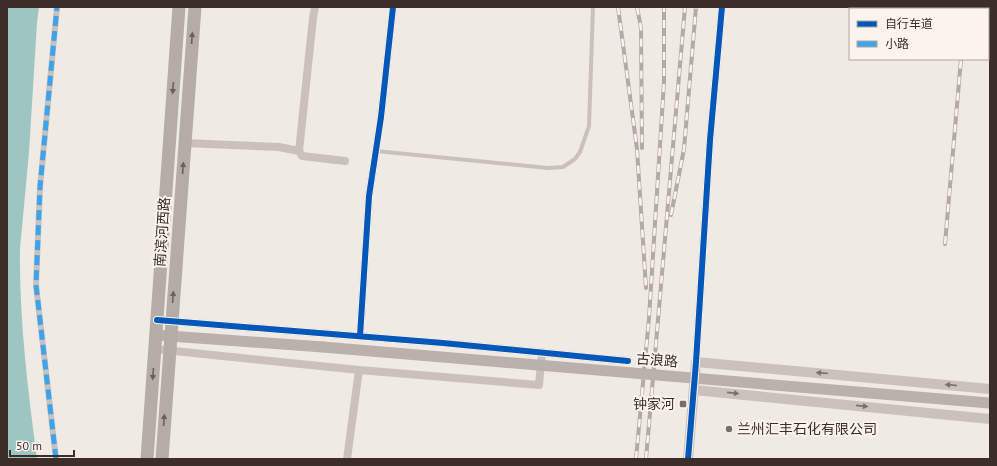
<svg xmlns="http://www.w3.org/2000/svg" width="997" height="466" font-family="'PT Sans','Noto Sans SC',sans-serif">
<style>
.water{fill:#9dc6c2}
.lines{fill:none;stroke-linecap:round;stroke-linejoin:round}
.service{stroke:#cac1bc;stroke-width:4}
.pedestrian{stroke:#cac1bc;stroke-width:6}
.minor{stroke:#cac1bc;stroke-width:8}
.tertiary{stroke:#cac1bc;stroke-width:10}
.secondary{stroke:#bab1ac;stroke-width:11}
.trunk{stroke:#b4aca7;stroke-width:13}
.rail-casing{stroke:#b2aaa6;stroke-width:4}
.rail{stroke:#fcf3ec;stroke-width:2.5;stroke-dasharray:8;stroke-linecap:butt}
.secondary-bridge{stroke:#bab1ac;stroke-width:11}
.quiet{stroke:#3fa3eb;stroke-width:5;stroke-dasharray:10 5;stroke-linecap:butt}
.cycleway-casing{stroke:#fcf3ec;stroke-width:8}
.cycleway{stroke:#0057b8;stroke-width:6}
.oneway{fill:#6c605b}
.oneway2{fill:#7c706b}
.poi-dot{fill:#7b6f6a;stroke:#fcf3ec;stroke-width:1.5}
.labels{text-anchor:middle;stroke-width:4;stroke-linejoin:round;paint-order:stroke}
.street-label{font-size:14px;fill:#3c2d29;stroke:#fcf3ec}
.poi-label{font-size:14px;fill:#3c2d29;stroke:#fcf3ec;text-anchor:end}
</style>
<rect width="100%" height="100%" fill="#f0eae4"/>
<!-- water -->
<path class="water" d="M7,7H39L37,23L29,152L20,249C19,319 28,390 37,459H7Z"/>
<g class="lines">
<!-- service -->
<path class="service" d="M376,151L548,168L563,167L575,159L580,152L589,126L593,7"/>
<!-- pedestrian -->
<path class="pedestrian" d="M56,459L36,285L40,187L57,7"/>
<!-- minor -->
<path class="minor" d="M184,143L279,147L299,151L313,18L315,7
M299,151L302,156L345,161
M157,320L443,343L628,361
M360,336L369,196L381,117L393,7
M155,349L359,370L539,385L542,352
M696,362L710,140L722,7
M347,459L359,370"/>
<!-- tertiary -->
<path class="tertiary" d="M694,390L990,419
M688,459L696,362L990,389"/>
<!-- secondary -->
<path class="secondary" d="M156,335L323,347"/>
<!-- trunk -->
<path class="trunk" d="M147,459L179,7
M162,459L195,7"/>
<defs>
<path id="rail" d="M618,7L637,149L646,288
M637,7L641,28L642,148
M965,9V7
M671,215L684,149L696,7
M945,244L961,59
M636,459L649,318L664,82V7
M646,459L685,7"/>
</defs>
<!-- rail casing -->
<use href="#rail" class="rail-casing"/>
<!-- rail -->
<use href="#rail" class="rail"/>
<!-- secondary-bridge -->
<path class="secondary-bridge" d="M323,347L989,403"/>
<!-- quiet -->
<path class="quiet" d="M56,459L36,285L40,187L57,7"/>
<defs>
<path id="cycleway" d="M157,320L443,343L628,361
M360,336L369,196L381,117L393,7
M688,459L696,362L710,140L722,7"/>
</defs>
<!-- cycleway casing -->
<use href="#cycleway" class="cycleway-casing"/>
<!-- cycleway -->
<use href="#cycleway" class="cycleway"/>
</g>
<!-- one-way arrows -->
<defs><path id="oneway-solid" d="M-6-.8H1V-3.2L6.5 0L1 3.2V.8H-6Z"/></defs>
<g class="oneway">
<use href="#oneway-solid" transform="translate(192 38) rotate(-86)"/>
<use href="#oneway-solid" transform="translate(173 88) rotate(94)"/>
<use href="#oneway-solid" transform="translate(183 168) rotate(-86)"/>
<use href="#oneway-solid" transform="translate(173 297) rotate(-86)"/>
<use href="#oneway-solid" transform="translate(153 374) rotate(94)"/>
<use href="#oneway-solid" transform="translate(164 420) rotate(-86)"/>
</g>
<g class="oneway2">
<use href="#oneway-solid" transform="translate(822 373) rotate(-175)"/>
<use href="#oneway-solid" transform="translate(951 385) rotate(-175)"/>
<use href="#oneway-solid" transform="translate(733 393) rotate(6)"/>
<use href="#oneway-solid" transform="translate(862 406) rotate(6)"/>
</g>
<!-- markers -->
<g class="poi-dot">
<rect x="679" y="400" width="8" height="8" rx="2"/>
<circle cx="729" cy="429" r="4"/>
</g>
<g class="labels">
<!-- street labels -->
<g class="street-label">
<text transform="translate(162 232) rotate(-86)" y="5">南滨河西路</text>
<text transform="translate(657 360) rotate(5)" y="5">古浪路</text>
</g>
<!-- poi labels -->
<g class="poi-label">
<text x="675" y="409">钟家河</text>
<text x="737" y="434" text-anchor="start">兰州汇丰石化有限公司</text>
</g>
</g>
<!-- border -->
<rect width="997" height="466" fill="none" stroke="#3c2d29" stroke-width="16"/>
<!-- legend -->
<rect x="849" y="8" width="140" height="52" fill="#fcf3ec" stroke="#afa49e"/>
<rect x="857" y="21" width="20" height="6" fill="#0057b8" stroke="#afa49e"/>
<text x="885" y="28" font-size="12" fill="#3c2d29">自行车道</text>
<rect x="857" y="41" width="20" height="6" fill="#3fa3eb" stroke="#afa49e"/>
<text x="885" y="48" font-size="12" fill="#3c2d29">小路</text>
<!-- scale -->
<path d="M10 450v6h64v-6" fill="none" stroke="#3c2d29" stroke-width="2"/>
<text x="16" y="450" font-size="12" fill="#3c2d29" stroke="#fcf3ec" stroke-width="3" paint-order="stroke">50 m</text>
</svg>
